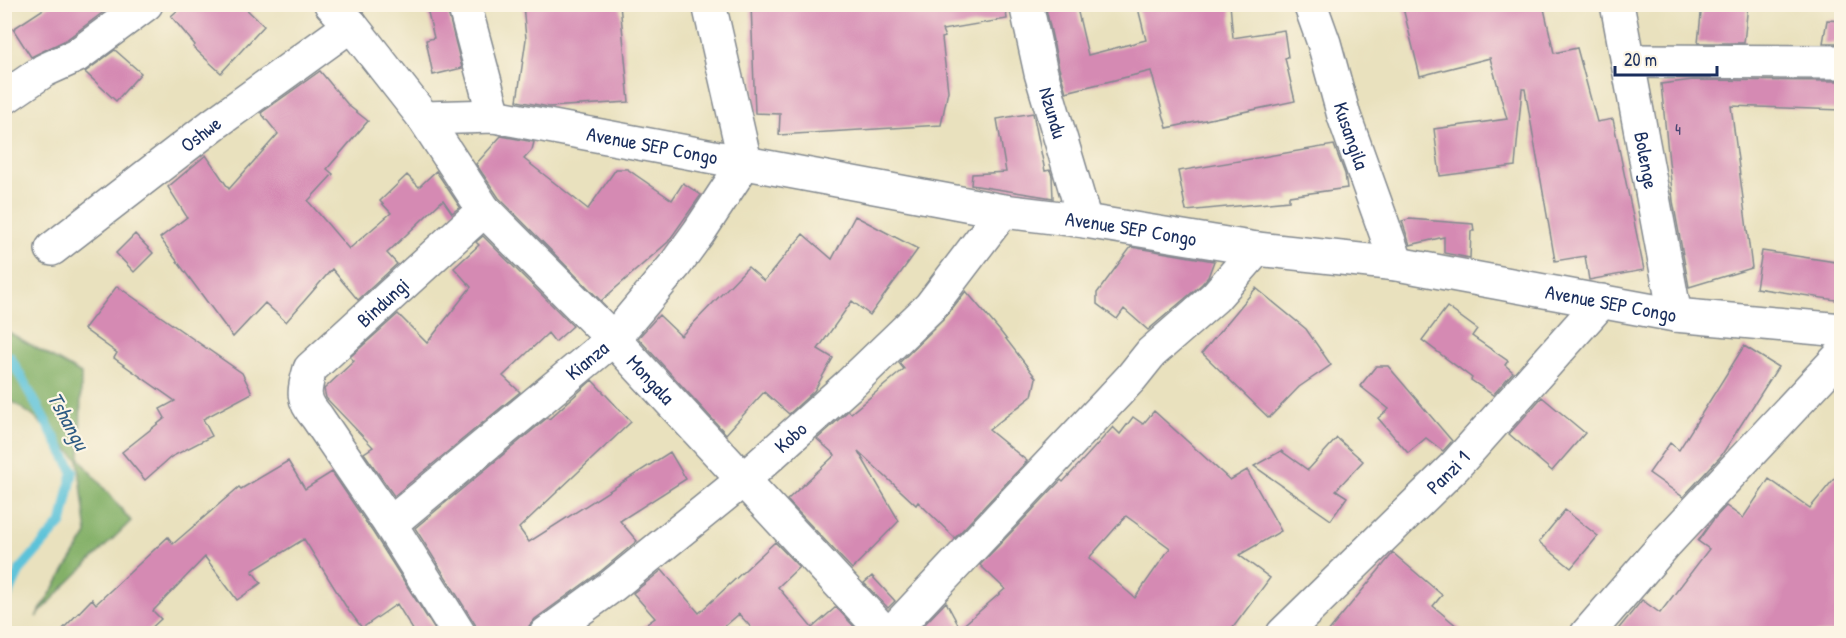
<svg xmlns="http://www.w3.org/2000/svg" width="1846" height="638" font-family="'Patrick Hand',sans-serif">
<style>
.forest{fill:#83b068;stroke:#4f7063;stroke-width:1.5}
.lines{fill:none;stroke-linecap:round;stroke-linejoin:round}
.stream{stroke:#5bc2d9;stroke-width:10}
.building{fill:#d58ab3;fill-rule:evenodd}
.street-casing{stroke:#82888e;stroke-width:36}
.street{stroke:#fff;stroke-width:33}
.labels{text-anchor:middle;stroke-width:4.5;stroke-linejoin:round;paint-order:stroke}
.number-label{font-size:16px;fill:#4a4673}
.street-label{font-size:20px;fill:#1b2f5e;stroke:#fcf5e5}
.water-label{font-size:21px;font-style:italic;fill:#2e5b83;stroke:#fcf5e5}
</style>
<rect width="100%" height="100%" fill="#fcf5e5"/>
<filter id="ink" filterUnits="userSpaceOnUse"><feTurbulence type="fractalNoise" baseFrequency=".0167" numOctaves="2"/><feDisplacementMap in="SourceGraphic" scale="12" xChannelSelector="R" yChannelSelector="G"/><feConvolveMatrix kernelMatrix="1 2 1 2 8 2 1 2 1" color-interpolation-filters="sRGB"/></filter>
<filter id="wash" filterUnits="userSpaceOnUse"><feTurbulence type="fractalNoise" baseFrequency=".008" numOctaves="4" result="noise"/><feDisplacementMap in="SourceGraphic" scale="24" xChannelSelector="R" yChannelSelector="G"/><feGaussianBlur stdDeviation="1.35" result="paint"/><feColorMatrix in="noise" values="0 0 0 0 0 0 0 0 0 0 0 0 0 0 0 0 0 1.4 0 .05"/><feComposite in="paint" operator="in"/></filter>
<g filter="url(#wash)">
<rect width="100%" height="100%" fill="#e9e1be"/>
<!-- forest -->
<path class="forest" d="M5,330L81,374L80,459L131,521L64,587L36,617L87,534L78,459L34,417L5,396Z"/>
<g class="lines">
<!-- stream -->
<path class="stream" d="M4,354L10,357L73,471L62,522L20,570L4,604"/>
</g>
<g id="blocks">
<!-- building -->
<path class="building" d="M51,4H114L66,40L31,57L13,29Z
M185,4H241L264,26L221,73L193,47L195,45L171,16Z
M426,4H446L462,68L433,75L426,40L434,38Z
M523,4H620L629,102L549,107L517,101L526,39Z
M751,4H1005L1007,19L942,30L945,37L942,38L948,91L941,125L779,135L780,114L755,113Z
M1045,4H1076L1088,55L1146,40L1137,4H1230L1233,38L1284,30L1288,57L1285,58L1295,101L1167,128L1151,71L1066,92L1059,68Z
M1402,4H1543L1554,53L1577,48L1597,122L1613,119L1644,270L1589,280L1585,256L1555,261L1525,89H1522L1515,166L1440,176L1434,129L1507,119L1490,58L1420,76Z
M1702,4H1748L1744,43H1698Z
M1827,20L1842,21V43H1823Z
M115,50L141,73L116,101L85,72Z
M320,71L349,106L368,121L327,169L333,174L308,201L349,249L391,213L380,201L407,175L419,187L436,171L460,207L452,213L443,200L387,253L397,264L358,300L332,269L286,322L265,303L233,337L160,238L187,217L168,187L206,155L229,189L278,134L261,113Z
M1693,80L1842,81V110L1731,106L1752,268L1689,287L1673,201L1661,84Z
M1033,113L1045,171L1050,170L1052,176L1053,198L971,185L972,174L1006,172L997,119Z
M501,136L534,142L532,150L524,159L588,209L616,169H627L672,200L683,183L701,195L668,242L601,301L499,198L476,164Z
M1334,145L1345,174L1347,188L1289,196V201L1186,211L1178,171Z
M855,216L918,249L870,315L852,301L818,349L833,358L814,391L789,414L764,392L726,434L638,338L659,315L681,336L748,267L764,281L803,234L832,259Z
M1409,219L1473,224L1474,231H1471L1470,258L1444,253V237L1410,245L1402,221Z
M135,234L153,253L134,272L116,253Z
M483,236L573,326L555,342L548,333L503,376L520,392L394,496L364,453L373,447L326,398L324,389L354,361L350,357L398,314L427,343L471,287L454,268L479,245L476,242Z
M1131,247L1214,261L1208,277L1202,284L1148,330L1124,309L1117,319L1097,304V293Z
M1762,251L1842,263V301L1756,288Z
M117,286L242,373L252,393L203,419L212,436L171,457L145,480L122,452L165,418L160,409L175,401L114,358L117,353L84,329Z
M1256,288L1306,329L1331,365L1299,387L1269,418L1202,353Z
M966,291L1000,331L1036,378L1032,396L989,430L1027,461L955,538L918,502L916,505L858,451L899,521L852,569L787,500L835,455L817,439L848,411L851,413L904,369L899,363L943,320Z
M1447,307L1477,329L1472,336L1508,361L1505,365L1513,372L1493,395L1471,380L1472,378L1422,340Z
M1744,346L1778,367L1721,456L1683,497L1649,473L1670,443L1679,450Z
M1376,366H1388L1452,441L1443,451L1426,438L1408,453L1378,418L1389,409L1360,386Z
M592,380L631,422L519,528L529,542L670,452L686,479L620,521L637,541L601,571L535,619L529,626L528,633H478L475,624L415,528L547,418L549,419Z
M1542,397L1585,433L1552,471L1509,434Z
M1154,411L1230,480L1247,470L1281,531L1239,555L1270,578L1229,633H926L922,627L946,602L960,628L1005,589L980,565L1061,480L1063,482L1113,427L1120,434L1133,417L1143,424ZM1126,516L1170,548L1135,598L1089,558Z
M1337,438L1363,461L1336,490L1347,497L1331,520L1254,466L1281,451L1308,470Z
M288,461L305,489L332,472L374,534L437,633H415L397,604L362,628L351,613H350L304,539L252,571L261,583L237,600L205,557L153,611L161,619L146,633H59L92,599L96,604L168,537L173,544L239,487L241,489Z
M1842,469V633H1615L1642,600L1660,613L1709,549L1698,541L1713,520L1726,506L1743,518L1769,479L1810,508Z
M1565,510L1598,536L1571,568L1539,542Z
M775,542L799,567L778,587L812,628L836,607L860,633H756L739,614L717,633H634L655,618L633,593L662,570L699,613Z
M1393,553L1442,595L1433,606L1465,633H1327Z
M872,576L895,601L888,608L864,583Z"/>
</g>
</g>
<g filter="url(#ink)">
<use href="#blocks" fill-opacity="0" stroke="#82888e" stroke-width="1.5"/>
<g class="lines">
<defs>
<g id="street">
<path id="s1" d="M331,4L351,25L424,118L484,210L613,339L886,634"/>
<path d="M464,4L494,116"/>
<path id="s2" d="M1026,4L1041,73L1085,221"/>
<path id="s3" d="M1310,4L1324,43L1344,116L1397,264"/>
<path id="s4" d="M1617,4L1675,315"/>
<path d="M1628,61L1842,62"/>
<path d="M4,98L45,70L76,56L146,4"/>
<path id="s5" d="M424,118L494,116L1003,211L1085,221L1257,249L1397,264L1675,315L1842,330"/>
<path id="s6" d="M52,249L214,124L351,25"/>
<path id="s7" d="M390,524L613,339L675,265L699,232L745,162L709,4"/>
<path id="s8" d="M459,634L390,524L317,417C301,399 304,391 310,369L484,210"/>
<path id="s9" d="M546,634L612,586L744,479L850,384L930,307L1003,211"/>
<path d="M890,634L1131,378L1151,353L1215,297L1257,249"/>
<path id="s10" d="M1283,634L1454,467L1602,301"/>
<path d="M1587,634L1666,543L1842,354"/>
</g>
</defs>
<!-- street casing -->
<use href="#street" class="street-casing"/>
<!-- street -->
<use href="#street" class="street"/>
</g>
</g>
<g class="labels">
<!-- number labels -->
<g class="number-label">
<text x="1678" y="135">4</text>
</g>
<!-- street labels -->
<g class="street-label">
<text dy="7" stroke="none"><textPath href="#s2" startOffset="112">Nzundu</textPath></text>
<text dy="7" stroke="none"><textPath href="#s6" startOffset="188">Oshwe</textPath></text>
<text dy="7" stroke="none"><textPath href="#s3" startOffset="138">Kusangila</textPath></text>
<text dy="7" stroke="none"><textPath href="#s5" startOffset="231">Avenue SEP Congo</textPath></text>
<text dy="7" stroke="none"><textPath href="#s4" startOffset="159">Bolenge</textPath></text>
<text dy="7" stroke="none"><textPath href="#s5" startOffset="717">Avenue SEP Congo</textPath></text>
<text dy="7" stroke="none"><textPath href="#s8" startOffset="410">Bindungi</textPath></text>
<text dy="7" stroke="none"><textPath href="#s5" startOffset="1203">Avenue SEP Congo</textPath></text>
<text dy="7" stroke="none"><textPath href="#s7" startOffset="256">Kianza</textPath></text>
<text dy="7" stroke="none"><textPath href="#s1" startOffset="495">Mongala</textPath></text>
<text dy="7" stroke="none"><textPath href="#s9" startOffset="314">Kobo</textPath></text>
<text dy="7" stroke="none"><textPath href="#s10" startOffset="231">Panzi 1</textPath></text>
</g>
<!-- water labels -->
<g class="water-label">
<text transform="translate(68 421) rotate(61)" y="7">Tshangu</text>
</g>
</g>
<!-- margin -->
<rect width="1846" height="638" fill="none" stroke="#fcf5e5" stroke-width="24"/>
<!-- scale -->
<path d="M1615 66v9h102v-9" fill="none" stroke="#1b2f5e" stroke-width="3"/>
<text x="1624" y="66" font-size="18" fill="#1b2f5e" stroke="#fcf5e5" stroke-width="4.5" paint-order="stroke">20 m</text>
</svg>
